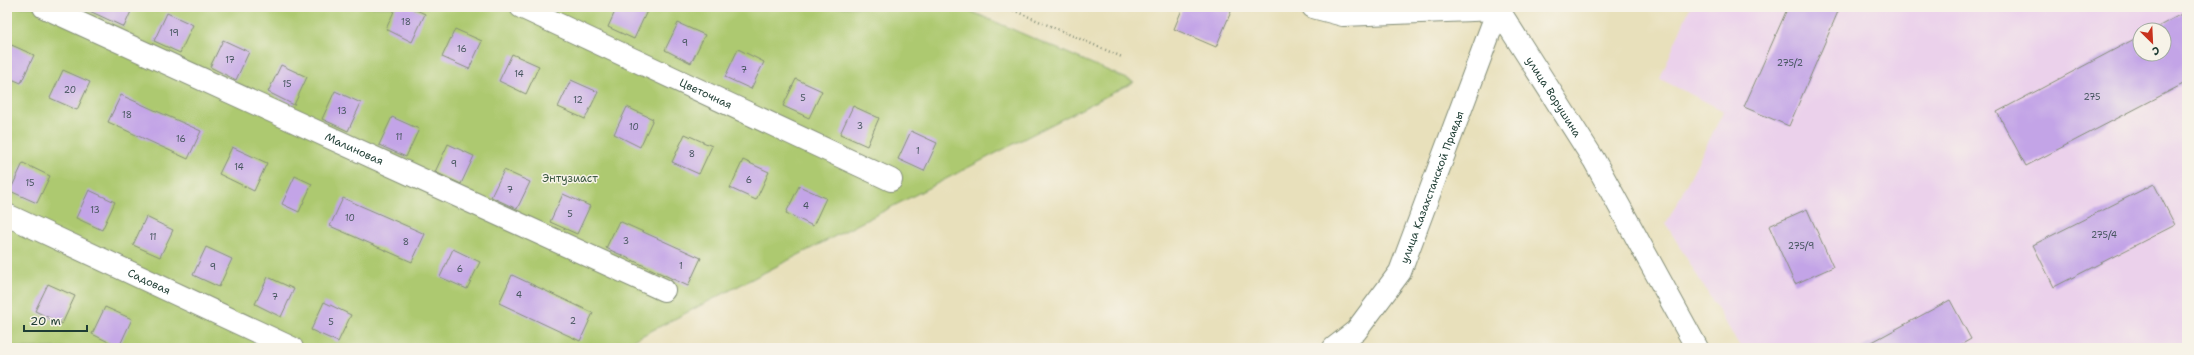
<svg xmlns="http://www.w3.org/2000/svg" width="2194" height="355" font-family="'Shantell Sans',sans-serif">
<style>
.built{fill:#ebd1eb;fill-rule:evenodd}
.green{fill:#adc970;stroke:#668352}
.building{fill:#c3a4e7}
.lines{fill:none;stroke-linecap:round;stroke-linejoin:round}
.minor-casing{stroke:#848e78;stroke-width:24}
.tertiary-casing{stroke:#848e78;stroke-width:24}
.path{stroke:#848e78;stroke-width:2.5;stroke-dasharray:1 3;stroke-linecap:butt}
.minor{stroke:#fff;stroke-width:22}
.tertiary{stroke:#fff;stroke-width:22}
.labels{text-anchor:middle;stroke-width:3;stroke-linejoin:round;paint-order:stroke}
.number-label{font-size:9px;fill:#485761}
.street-label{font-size:11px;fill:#1f3d34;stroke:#f7f3e8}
.park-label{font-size:11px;fill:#3b5940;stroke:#f7f3e8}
</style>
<rect width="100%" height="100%" fill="#f7f3e8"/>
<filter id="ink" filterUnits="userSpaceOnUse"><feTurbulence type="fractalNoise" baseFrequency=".025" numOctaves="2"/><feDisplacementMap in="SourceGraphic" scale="8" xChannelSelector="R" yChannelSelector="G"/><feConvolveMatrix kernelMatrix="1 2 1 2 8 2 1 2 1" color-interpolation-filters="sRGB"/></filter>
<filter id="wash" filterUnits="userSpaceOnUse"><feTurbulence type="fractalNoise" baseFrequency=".012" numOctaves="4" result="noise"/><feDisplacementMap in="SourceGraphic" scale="16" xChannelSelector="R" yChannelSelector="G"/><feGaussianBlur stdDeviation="0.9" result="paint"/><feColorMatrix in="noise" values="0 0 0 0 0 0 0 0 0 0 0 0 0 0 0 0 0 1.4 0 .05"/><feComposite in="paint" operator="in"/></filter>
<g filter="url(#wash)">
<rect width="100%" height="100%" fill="#e8e0bb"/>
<!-- built -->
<path class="built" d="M1690,7H2187V348H1741L1666,224L1724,111L1660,79ZM2140,30H2164V54H2140Z"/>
<!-- green -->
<path class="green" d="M7,7H961L1134,82L618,348H7Z"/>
<g id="blocks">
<!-- building -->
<path class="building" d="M81,7H133L124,27Z
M396,7H410L425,14L412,42L386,29Z
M617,7H638L647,11L634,39L608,27Z
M1183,7H1233L1216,47L1174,29Z
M1788,7H1840L1789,126L1744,107Z
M2187,11V82L2026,166L1997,112L2140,36V54H2164V30H2152Z
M167,13L193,25L180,53L154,41Z
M678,23L705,35L691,63L665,50Z
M455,29L482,41L469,69L442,57Z
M223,40L249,52L236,80L210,67Z
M7,43L34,55L21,83L7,77Z
M738,49L764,62L751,89L725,77Z
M512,54L539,66L526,94L499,81Z
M281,65L307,77L294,105L268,92Z
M63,70L90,82L77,110L50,98Z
M796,79L822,91L809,118L783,106Z
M571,80L598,92L585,119L558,107Z
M335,91L361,103L348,131L322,119Z
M121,95L201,131L188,159L108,122Z
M853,106L879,118L867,146L840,134Z
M627,107L653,119L640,147L614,134Z
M392,117L419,129L406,157L379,145Z
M911,131L937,143L924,171L898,159Z
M685,134L712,146L699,174L672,162Z
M448,144L474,156L461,184L435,172Z
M232,147L267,163L254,191L219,174Z
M743,160L769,172L756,200L730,188Z
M23,163L50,176L37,203L10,191Z
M504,170L530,182L517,209L491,197Z
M295,176L312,184L299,212L282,204Z
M2154,184L2175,225L2054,287L2033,245Z
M799,186L826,198L813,226L786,213Z
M89,190L115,202L102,230L76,218Z
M563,194L590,206L577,234L550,222Z
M343,198L425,234L412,262L330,226Z
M1807,209L1833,267L1795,284L1769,226Z
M146,217L173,230L160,257L133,245Z
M619,221L701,258L688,286L606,248Z
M206,247L232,259L219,287L193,275Z
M453,249L480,262L467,289L440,277Z
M512,275L593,313L580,341L499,303Z
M268,277L294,289L281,317L255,304Z
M48,284L75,296L62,324L35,311Z
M1950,300L1971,339L1955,348H1861Z
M324,302L351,315L338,342L311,330Z
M105,307L132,319L119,347L92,334Z"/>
</g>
</g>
<g filter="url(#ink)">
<use href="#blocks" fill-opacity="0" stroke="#848e78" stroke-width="1"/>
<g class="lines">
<defs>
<g id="minor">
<path id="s1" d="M44,7L664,290"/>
<path id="s2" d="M521,7L891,180"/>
<path d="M1313,7L1343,15L1498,9"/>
<path id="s3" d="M7,215L292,348"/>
</g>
<g id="tertiary">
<path id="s4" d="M1498,9L1594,160L1697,348"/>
<path id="s5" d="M1334,348L1356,331L1400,272L1499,7"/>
</g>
</defs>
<!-- minor casing -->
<use href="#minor" class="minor-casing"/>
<!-- tertiary casing -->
<use href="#tertiary" class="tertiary-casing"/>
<!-- path -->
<path class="path" d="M1006,7L1122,57"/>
<!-- minor -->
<use href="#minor" class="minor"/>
<!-- tertiary -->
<use href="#tertiary" class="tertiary"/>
</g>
</g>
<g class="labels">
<!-- number labels -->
<g class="number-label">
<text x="406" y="25">18</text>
<text x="174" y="36">19</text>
<text x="685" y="46">9</text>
<text x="462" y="52">16</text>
<text x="230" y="63">17</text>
<text x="1790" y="66">275/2</text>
<text x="744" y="73">7</text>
<text x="519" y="77">14</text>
<text x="287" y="87">15</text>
<text x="70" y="93">20</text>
<text x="2092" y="100">275</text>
<text x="803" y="101">5</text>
<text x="578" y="103">12</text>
<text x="342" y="114">13</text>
<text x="127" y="118">18</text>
<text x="860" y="129">3</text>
<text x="634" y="130">10</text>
<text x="399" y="140">11</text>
<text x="181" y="142">16</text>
<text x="918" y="154">1</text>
<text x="692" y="157">8</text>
<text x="454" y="167">9</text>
<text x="239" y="170">14</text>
<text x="749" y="183">6</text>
<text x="30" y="186">15</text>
<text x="510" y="193">7</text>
<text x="806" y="209">4</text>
<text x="95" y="213">13</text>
<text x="570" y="217">5</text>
<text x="350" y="221">10</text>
<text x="2104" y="238">275/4</text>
<text x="153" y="240">11</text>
<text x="626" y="244">3</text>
<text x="406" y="245">8</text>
<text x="1801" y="249">275/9</text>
<text x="681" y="269">1</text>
<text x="213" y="270">9</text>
<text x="460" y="272">6</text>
<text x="519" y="298">4</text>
<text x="275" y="300">7</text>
<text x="573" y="324">2</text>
<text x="331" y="325">5</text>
</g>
<!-- street labels -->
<g class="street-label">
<text dy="4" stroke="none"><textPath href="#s2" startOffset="204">Цветочная</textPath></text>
<text dy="4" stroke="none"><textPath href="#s4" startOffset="104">улица Ворушина</textPath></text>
<text dy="4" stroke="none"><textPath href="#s1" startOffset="341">Малиновая</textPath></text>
<text dy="4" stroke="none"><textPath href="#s5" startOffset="192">улица Казахстанской Правды</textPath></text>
<text dy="4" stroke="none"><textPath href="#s3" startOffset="157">Садовая</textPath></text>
</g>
<!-- park labels -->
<g class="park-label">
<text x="570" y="182">Энтузиаст</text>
</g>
</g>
<!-- margin -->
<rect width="2194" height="355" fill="none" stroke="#f7f3e8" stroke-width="24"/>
<!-- north arrow -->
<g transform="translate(2152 42) rotate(156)"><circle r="19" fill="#f7f3e8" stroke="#a1aaa0"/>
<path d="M0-3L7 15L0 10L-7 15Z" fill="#c8321e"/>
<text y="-6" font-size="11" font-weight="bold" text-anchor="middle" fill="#1f3d34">С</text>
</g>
<!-- scale -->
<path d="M24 325v6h63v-6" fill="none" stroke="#1f3d34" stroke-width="2"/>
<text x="30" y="325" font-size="12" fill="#1f3d34" stroke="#f7f3e8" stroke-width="3" paint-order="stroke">20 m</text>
</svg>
